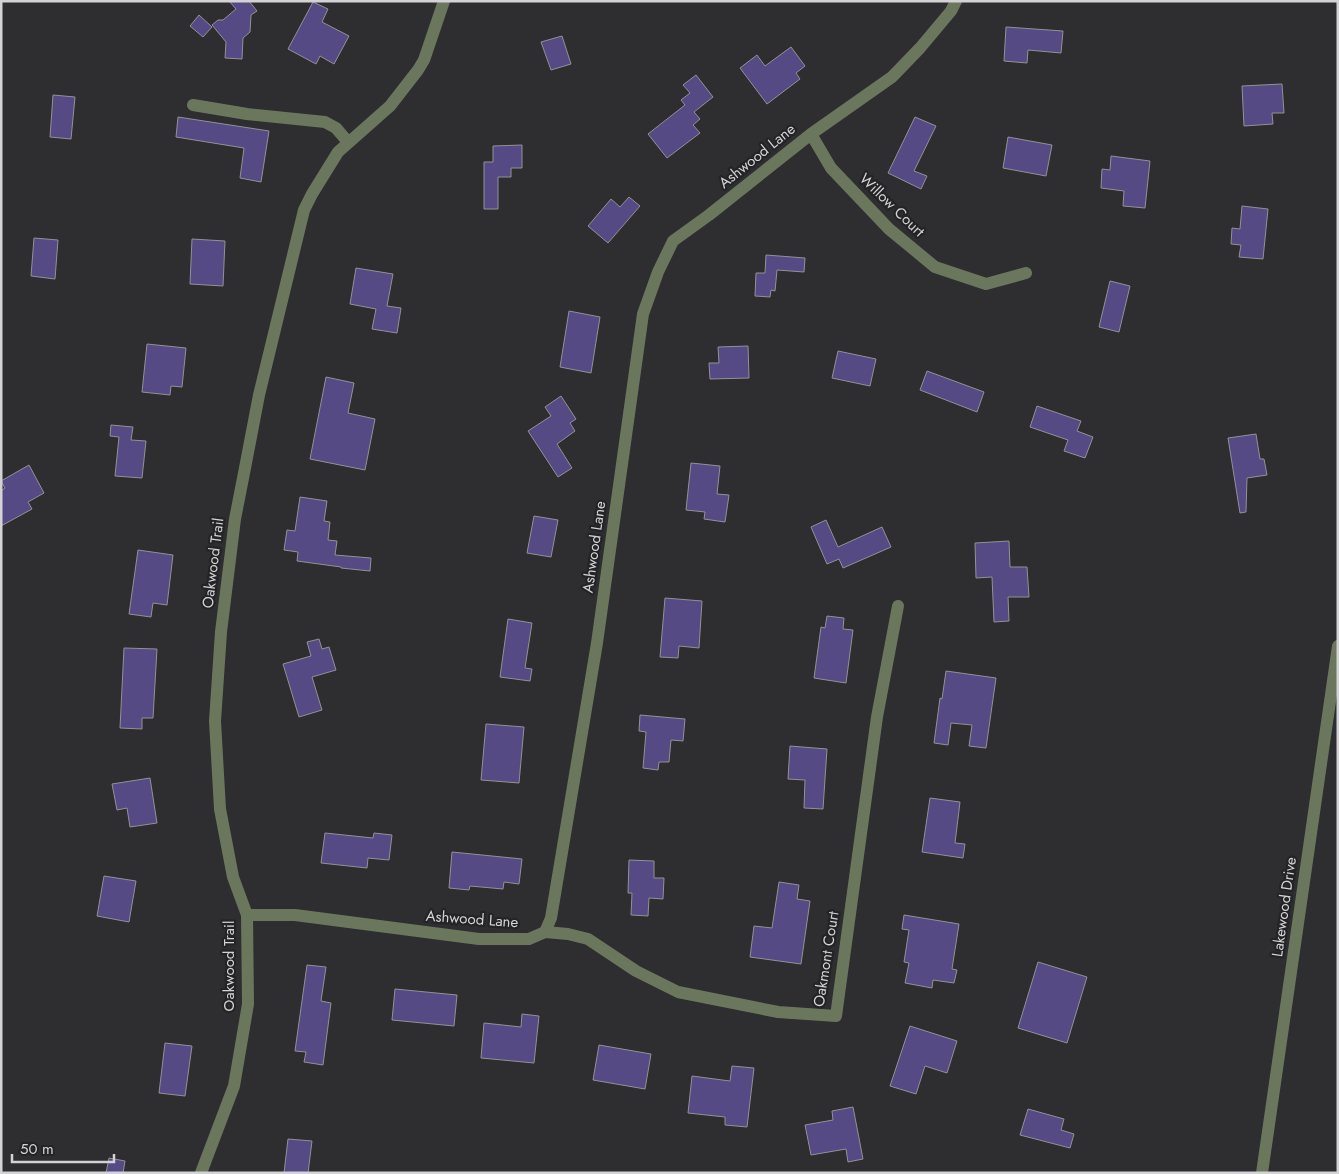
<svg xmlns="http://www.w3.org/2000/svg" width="1339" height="1174" font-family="Jost,sans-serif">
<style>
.building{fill:#564a85;stroke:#929295}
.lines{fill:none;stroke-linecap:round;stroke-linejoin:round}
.minor{stroke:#6b775d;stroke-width:12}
.labels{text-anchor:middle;stroke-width:4.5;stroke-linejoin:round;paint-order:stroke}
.street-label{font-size:15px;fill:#d3d3d5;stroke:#242426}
</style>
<rect width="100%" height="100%" fill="#2e2d30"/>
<!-- building -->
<path class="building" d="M229,1H249L257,11L251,15L250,32L243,38L242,59L225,58L226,42L212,25L218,20H223L236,9Z
M313,2L328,9L322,22L349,36L334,64L320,56L316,64L288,49Z
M199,15L212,27L203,37L190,26Z
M1006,27L1063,31L1061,53L1028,50L1027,63L1004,61Z
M562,36L571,64L551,70L541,42Z
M791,47L805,66L796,73L800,79L767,104L740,68L757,55L765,66Z
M696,75L713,97L694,112L700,119L693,125L700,133L667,158L648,134L685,105L681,100L690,93L683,85Z
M1282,84L1284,113H1272L1273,124L1244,126L1242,86Z
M53,95L75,97L71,139L50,137Z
M178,117L269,131L261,182L240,178L244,148L176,137Z
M915,117L936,126L914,171L927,176L921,189L888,173Z
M1008,137L1052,145L1046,176L1003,168Z
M522,145V168H511V177H498V209H484V162H493V146Z
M1111,156L1150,161L1145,208L1123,206L1124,191L1101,188L1102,169L1110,170Z
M629,197L640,206L608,243L588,226L611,199L620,207Z
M1242,206L1268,209L1263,259L1239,257L1241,245L1231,244L1232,228L1240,229Z
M34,238L58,240L55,279L31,276Z
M192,239L225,241L223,286L190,284Z
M766,255L805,258L804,272L777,270L775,291L771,290L770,297L755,296L756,273H765Z
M356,268L393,274L387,306L401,308L397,333L372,329L376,309L350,304Z
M1110,281L1130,286L1119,332L1099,327Z
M569,311L600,317L591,373L560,367Z
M147,344L186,348L182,387L171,386L170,395L142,392Z
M748,346L749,378L710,379L709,363H719L718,347Z
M838,351L876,359L870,386L832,378Z
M927,371L984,392L977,412L920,390Z
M326,377L354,383L348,413L375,419L365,470L310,459Z
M561,396L576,419L570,423L575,431L557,444L572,468L558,477L528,431L551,416L545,407Z
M1037,406L1081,421L1077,431L1093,437L1085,458L1064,451L1068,440L1030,427Z
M111,425L133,427L131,440L146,441L142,478L115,476L119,437L110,436Z
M1256,434L1260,459H1264L1267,475L1247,478L1246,512L1240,513L1228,438Z
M691,463L720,466L717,494L729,495L725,522L704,519L705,512L686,510Z
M29,465L44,493L28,502L32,509L1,526V491L5,488L1,481Z
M300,497L327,501L324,521L330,522L328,540L337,541L335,555L371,558L370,571L341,568V567L297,561L298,552L284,550L287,530L295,531Z
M534,516L558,520L551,557L527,553Z
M826,520L838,547L882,527L891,547L843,568L839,559L827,564L811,527Z
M1009,541L1010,567H1027L1029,597H1008L1009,621L994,622L992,577L976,578L975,543Z
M138,550L173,555L167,605L153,603L151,617L129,614Z
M665,598L702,601L699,648L679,646L678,658L660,657Z
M827,616L844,618L843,629L853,630L846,683L814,678L821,627L825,628Z
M508,619L532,623L525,668L532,669L530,681L500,677Z
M319,639L322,649L329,647L336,670L312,677L322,710L299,717L283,664L311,656L307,642Z
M124,648L157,649L153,718H142V729L120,728Z
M946,671L996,678L986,748L969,746L972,725L951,723L948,745L934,743L940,698L942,699Z
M640,715L685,719L683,741L671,740L669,762H659L658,770L643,768L646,732L639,731Z
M486,724L524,727L519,783L481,780Z
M790,746L827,749L823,809L804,808L805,780L788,779Z
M150,778L157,823L130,827L127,808L117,810L112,784Z
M930,798L960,802L955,843L965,844L963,858L922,852Z
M325,833L373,838L374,833L392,835L389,860L368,858L367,868L321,863Z
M452,852L522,859L519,884L504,882L503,889L470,886L469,890L449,888Z
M629,860L654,861V878H664L663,899L649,898L648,916L631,915L632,893H628Z
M104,876L136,881L129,922L97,916Z
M779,882L799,885L797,899L810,901L801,964L750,957L754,926L772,928Z
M904,915L959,924L952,969L957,970L954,983L933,980L932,988L905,983L909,963L904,962L909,930L902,929Z
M1038,962L1087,977L1067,1043L1018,1028Z
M307,965L326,967L321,1001L331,1003L323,1065L304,1062L306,1052L295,1051Z
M395,989L457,995L454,1026L392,1020Z
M522,1014L539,1016L534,1063L481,1058L484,1023L521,1027Z
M910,1026L957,1041L947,1073L925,1066L916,1094L890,1086Z
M165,1043L192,1046L185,1096L159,1093Z
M599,1045L651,1054L645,1089L593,1080Z
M732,1066L754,1068L747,1127L725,1125V1117L688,1113L692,1076L730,1081Z
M853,1107L863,1159L848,1162L846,1149L811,1155L805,1125L833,1120L832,1111Z
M1028,1109L1064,1119L1061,1130L1074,1134L1070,1148L1020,1135Z
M288,1139L312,1141L308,1173H284Z
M109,1158L125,1161L123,1173H106Z"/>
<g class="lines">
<!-- minor -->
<path class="minor" d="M193,105L247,114L325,122L336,128L348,142
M811,134L831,168L889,229L935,267L986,284L1026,273
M247,915H295L479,939H529L545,932L551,918L597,643L643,314L658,272L673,241L709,215L811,134L892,77L920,48L951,11L956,1
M545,932L568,934L588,939L636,971L678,992L778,1012L836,1016L877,717L898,606
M201,1173L234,1086L248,1004L247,915L233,877L220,809L215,721L221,632L235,519L245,468L259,395L304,210L312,194L338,152L390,106L418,70L424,60L444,1
M1262,1173L1338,646"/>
</g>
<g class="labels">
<!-- street labels -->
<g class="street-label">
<text transform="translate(757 156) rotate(-39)" y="5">Ashwood Lane</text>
<text transform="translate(892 205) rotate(44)" y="5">Willow Court</text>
<text transform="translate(594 547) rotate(-82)" y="5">Ashwood Lane</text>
<text transform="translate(213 563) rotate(-83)" y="5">Oakwood Trail</text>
<text transform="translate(1284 907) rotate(-82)" y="5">Lakewood Drive</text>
<text transform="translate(472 919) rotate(4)" y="5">Ashwood Lane</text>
<text transform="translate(826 959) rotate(-81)" y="5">Oakmont Court</text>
<text transform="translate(229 966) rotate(-90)" y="5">Oakwood Trail</text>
</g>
</g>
<!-- border -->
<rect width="1339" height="1174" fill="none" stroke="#d3d3d5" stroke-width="5"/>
<!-- scale -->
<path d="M12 1154v8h102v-8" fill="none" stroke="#d3d3d5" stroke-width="2.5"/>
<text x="20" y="1154" font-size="15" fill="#d3d3d5" stroke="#242426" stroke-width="4" paint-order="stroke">50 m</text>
</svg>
